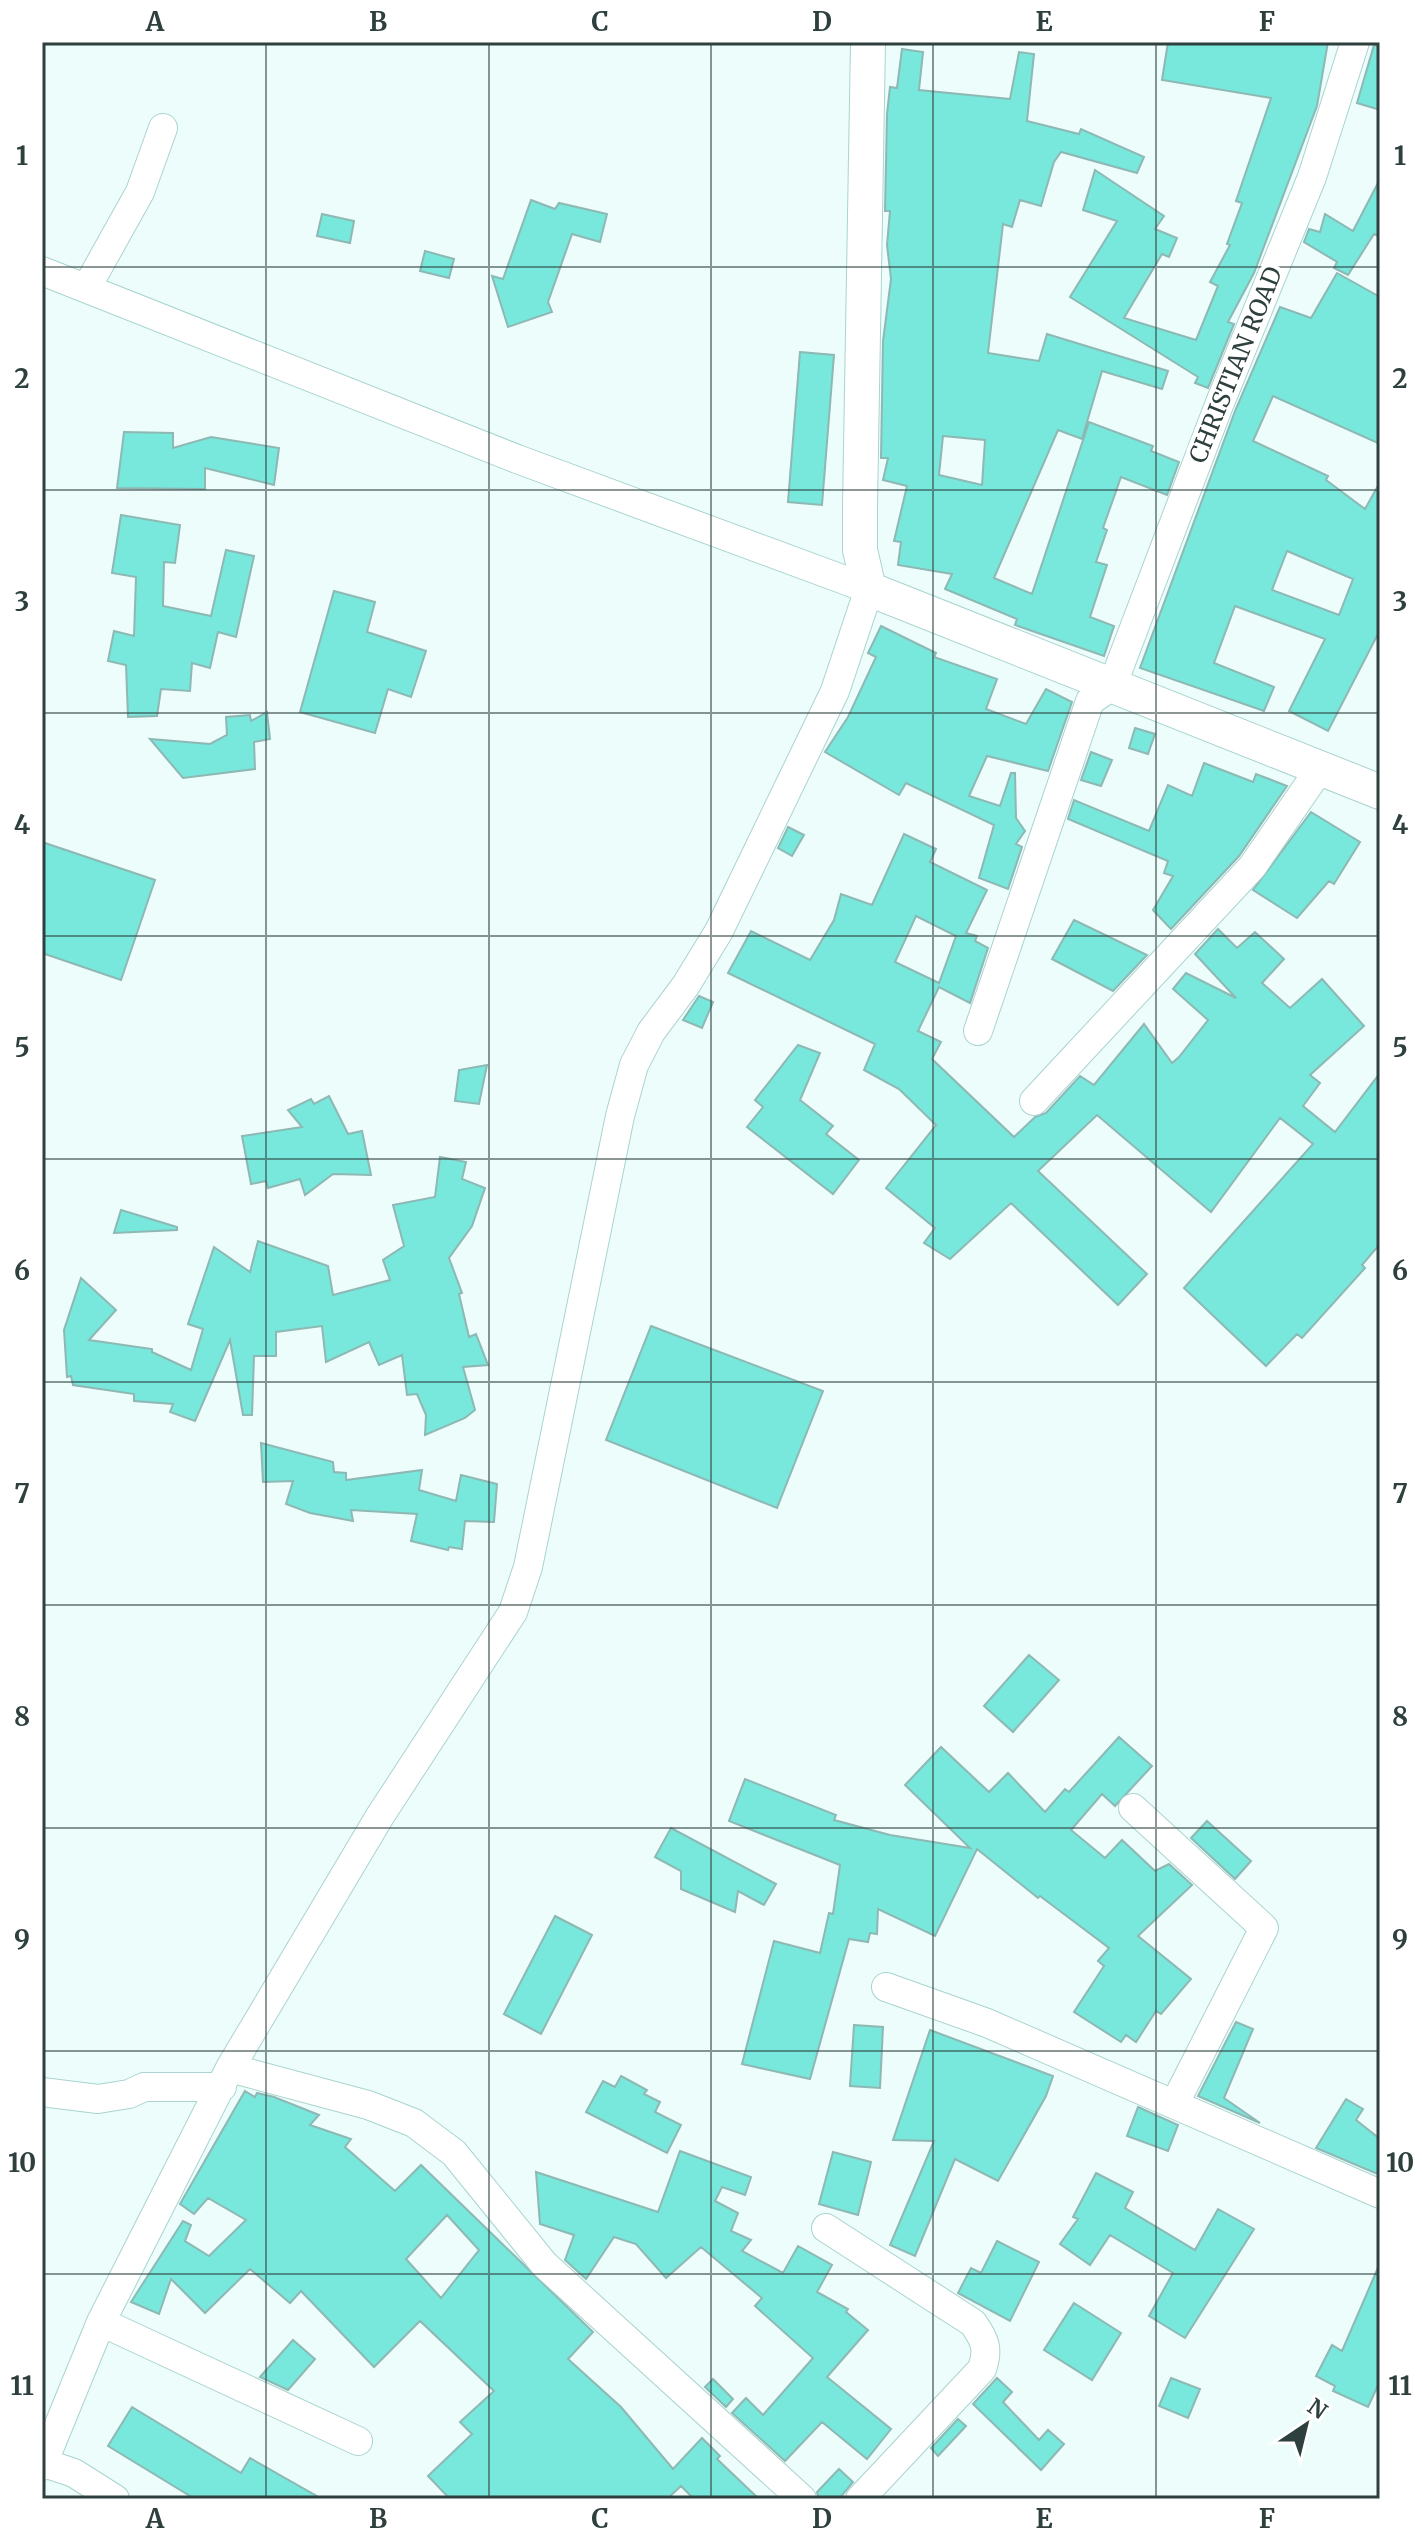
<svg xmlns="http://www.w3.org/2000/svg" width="1422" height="2541" font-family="Merriweather,serif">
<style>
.building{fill:#78e7dc;stroke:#8db8b3;stroke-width:2;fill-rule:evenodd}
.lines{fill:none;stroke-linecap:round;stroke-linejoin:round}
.minor-casing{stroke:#a9d4cf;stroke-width:30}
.tertiary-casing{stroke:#a9d4cf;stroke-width:36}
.minor{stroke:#fff;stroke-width:28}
.tertiary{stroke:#fff;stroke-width:34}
.grid{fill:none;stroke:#2e403e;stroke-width:2;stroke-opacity:0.55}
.labels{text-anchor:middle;stroke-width:8;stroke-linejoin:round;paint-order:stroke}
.street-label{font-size:24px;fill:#2e403e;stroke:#fff}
.neatline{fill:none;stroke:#2e403e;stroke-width:3}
.grid-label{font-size:26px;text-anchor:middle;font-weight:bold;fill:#2e403e}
</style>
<rect width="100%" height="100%" fill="#ecfdfb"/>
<!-- building -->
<path class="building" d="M1168,42H1328L1317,106L1254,273L1228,322L1234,324L1208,388L1195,383L1198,377L1070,297L1117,221L1083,210L1095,170L1164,216L1155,229L1177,238L1169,257L1162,254L1124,318L1196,340L1218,286L1210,282L1230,245L1227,244L1242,203L1236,201L1271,98L1162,80Z
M1374,45L1380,46V110L1357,103Z
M902,49L923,52L919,90L1010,99L1019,52L1034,54L1027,121L1079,134L1081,129L1144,157L1137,173L1061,152L1054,162L1041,206L1020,200L1012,227L1003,224L988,353L1039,361L1047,334L1168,371L1162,389L1102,371L1082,439L1058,430L994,578L1032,594L1089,422L1153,446L1151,451L1179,462L1167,495L1121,477L1103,528L1107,530L1096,562L1107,565L1090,617L1114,626L1104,656L1015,625L1017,619L945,589L952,574L898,565L901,542L894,541L907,486L883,480L888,458H881L883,341L891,279L887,245L890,211H885L887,114L890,87L897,88ZM943,436L985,440L982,485L939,475Z
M1380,179V237L1374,234L1348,275L1334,268L1337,262L1304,242L1309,229L1320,232L1325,214L1353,231Z
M531,200L555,209L559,203L607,214L600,242L572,234L548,302L552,312L508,327L492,276L503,279Z
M322,214L354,221L350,243L317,236Z
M425,251L454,259L449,278L420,271Z
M1337,273L1380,297V444L1273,396L1253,441L1328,476L1326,480L1365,509L1380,482V630L1328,731L1289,711L1325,639L1235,606L1214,663L1274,687L1264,711L1140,668L1235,411L1280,307L1311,318ZM1287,551L1353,579L1339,615L1272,590Z
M800,352L834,355L822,505L788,502Z
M124,432L173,433V448L211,437L279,448L274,485L205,468V489L117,488Z
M121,515L180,525L175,563L164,562L163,606L211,616L226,550L254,556L236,637L218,632L210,668L192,663L190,691L161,689L157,716L128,717L126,665L108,661L114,631L134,636L136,577L112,573Z
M334,591L375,602L367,632L426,651L411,697L388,689L375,733L300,712Z
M881,626L936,653L934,657L997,679L986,709L1026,724L1046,689L1072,702L1048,771L987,756L969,796L1000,806L1011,773H1015L1016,818L1025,831L1016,844L1022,847L1008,889L979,878L994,825L906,783L899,795L825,752L848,717L876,657L868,653Z
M267,712L270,739L254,742L255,769L183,778L150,739L210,744L227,735L226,717L250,715L251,721Z
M1135,728L1155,734L1148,754L1129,748Z
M1091,752L1112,760L1101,786L1081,780Z
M1204,763L1253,782L1256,774L1287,786L1239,856L1171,929L1153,910L1173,876L1164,873L1168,861L1068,819L1074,800L1149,831L1168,785L1192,796Z
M1311,812L1360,842L1334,884L1329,881L1297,918L1253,890Z
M788,827L804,835L792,856L778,848Z
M904,834L936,849L930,862L987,890L966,933L977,936L975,941L988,948L970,1003L939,987L918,1031L941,1042L932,1059L1014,1137L1035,1117L1046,1113L1080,1076L1094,1085L1144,1024L1172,1063L1179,1057L1208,1020L1173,989L1186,973L1236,998L1195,954L1218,929L1237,948L1255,932L1284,959L1262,983L1290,1008L1322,979L1364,1026L1310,1075L1320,1083L1303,1106L1335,1132L1380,1073V1244L1362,1265L1365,1268L1302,1338L1297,1334L1266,1366L1184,1288L1313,1144L1280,1118L1211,1212L1097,1115L1038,1171L1147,1274L1118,1305L1011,1203L950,1259L924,1243L935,1228L886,1188L936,1125L899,1089L864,1070L875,1044L728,973L751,931L810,960L834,920L841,894L872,905ZM916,916L956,936L939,983L895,962Z
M42,842L155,880L121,980L42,953Z
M1074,920L1147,955L1113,991L1052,959Z
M699,996L713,1002L702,1028L683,1020Z
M798,1045L820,1053L800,1100L833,1126L826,1134L859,1160L833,1194L747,1127L763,1107L755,1100Z
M487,1065L479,1104L455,1101L459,1070Z
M329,1096L348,1134L362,1131L371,1175L333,1174L305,1195L300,1179L268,1188L266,1181L251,1184L242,1136L302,1127L288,1110L311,1099L314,1104Z
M440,1157L466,1162L462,1179L485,1188L472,1226L449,1258L462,1293L459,1294L469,1337L476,1334L488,1365L463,1367L475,1410L465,1418L425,1435L426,1415L417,1394L407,1395L402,1355L379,1365L369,1342L326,1362L322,1326L276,1332V1356H254L252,1415H243L230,1340L195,1421L170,1412L173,1404L134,1401V1394L73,1385L71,1376L67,1377L64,1330L81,1278L116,1310L89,1340L152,1349V1352L191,1370L203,1329L188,1324L214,1247L250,1272L258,1241L328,1266L333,1295L390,1280L383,1260L404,1246L393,1205L435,1197Z
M121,1210L177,1227V1230L114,1233Z
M651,1326L823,1391L777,1508L606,1440Z
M261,1443L333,1462L334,1472L346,1473V1480L422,1470L419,1490L456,1501L461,1475L497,1484L494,1522L465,1521L462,1549L449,1547L448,1550L411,1541L417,1514L351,1510L353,1521L310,1513L286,1504L293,1481L263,1482Z
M1029,1655L1059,1680L1013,1732L984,1706Z
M1119,1737L1152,1766L1115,1806L1102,1794L1071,1830L1105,1858L1122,1840L1155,1871L1169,1864L1192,1885L1138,1936L1191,1979L1161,2014L1156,2011L1136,2042L1126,2035L1121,2042L1074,2012L1104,1966L1098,1961L1109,1948L1040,1896L1038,1898L977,1849L935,1936L878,1909L877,1934L870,1933L868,1942L849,1939L810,2079L742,2064L774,1941L820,1953L829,1913L833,1914L840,1865L729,1821L745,1779L836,1815L834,1820L890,1835L970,1848L905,1785L941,1747L989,1792L1008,1773L1045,1812L1065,1789L1069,1792Z
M1207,1821L1251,1861L1235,1879L1191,1838Z
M671,1828L776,1884L764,1905L738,1891L735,1912L681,1889V1871L655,1857Z
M555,1916L592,1935L541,2034L504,2014Z
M1236,2022L1253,2029L1224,2098L1260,2123L1198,2096Z
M854,2025L883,2027L880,2088L850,2086Z
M930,2030L1053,2076L1046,2096L998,2181L955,2159L915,2256L890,2245L934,2141L893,2140Z
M621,2076L647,2090L644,2094L660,2102L655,2112L681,2125L667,2153L586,2112L603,2081L615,2087Z
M245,2091L255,2097L257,2093L274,2097L319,2115L310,2125L351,2139L345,2147L395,2191L421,2165L593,2332L568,2359L621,2407L673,2469L702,2438L720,2456L717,2459L759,2499H694L681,2486L667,2499H450L428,2476L472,2434L460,2422L494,2391L420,2321L374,2367L301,2291L290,2303L250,2269L205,2313L171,2279L159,2314L131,2302L183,2221L191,2225L185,2241L209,2256L246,2220L208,2198L194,2214L180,2204ZM447,2215L479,2250L441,2298L406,2259Z
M1346,2099L1363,2109L1356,2120L1380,2139V2175L1316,2148Z
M1138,2107L1178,2125L1168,2151L1127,2136Z
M680,2151L751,2177L745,2195L722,2187L715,2201L738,2213L731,2231L751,2240L742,2251L783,2273L798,2246L832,2265L817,2292L848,2309L846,2312L868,2330L827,2377L891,2429L867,2459L822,2422L785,2461L732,2413L746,2398L763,2415L813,2358L755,2306L762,2298L701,2247L666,2278L636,2244L614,2237L586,2279L565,2260L574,2235L540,2224L536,2172L658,2212Z
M833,2152L871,2162L858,2215L819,2204Z
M1096,2173L1133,2192L1125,2208L1195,2250L1218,2209L1254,2229L1185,2338L1149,2316L1173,2273L1110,2235L1090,2265L1060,2244L1078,2219L1073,2217Z
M997,2241L1039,2262L1010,2321L958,2293L971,2268L981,2273Z
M1380,2263V2381L1368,2407L1333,2391L1335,2386L1316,2376L1332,2345L1342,2351Z
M1074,2303L1121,2333L1092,2380L1044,2350Z
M293,2340L315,2359L288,2390L260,2377Z
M997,2378L1012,2392L1003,2402L1039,2440L1048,2430L1064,2444L1041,2470L973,2404Z
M1171,2378L1200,2389L1188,2418L1159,2406Z
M713,2379L733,2399L726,2407L705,2387Z
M132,2407L241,2473L250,2458L322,2499H195L108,2446Z
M958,2419L966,2426L938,2456L931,2448Z
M839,2469L853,2482L839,2499H819L817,2492Z"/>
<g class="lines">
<defs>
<path id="minor" d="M42,271L517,459L869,589L835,691L719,931L686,985L651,1032L634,1065L620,1116L528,1567L513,1612L380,1816L230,2068L101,2322L42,2466
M87,287L140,192L163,128
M978,1031L1090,701L1112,686L1219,405L1312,177L1355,42
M1034,1101L1252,867L1319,770
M1133,1808L1264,1928L1175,2103
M886,1987L987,2023L1380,2194
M230,2068L368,2105L414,2123L454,2153L544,2264L802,2499
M42,2092L98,2099L129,2094L144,2087H222
M826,2228L973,2323C985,2340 989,2349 982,2369L860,2499
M101,2322L358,2441
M44,2463L74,2473L115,2499"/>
<path id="tertiary" d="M868,42L860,506V550L869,589L1380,792"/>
</defs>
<!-- minor casing -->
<use href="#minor" class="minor-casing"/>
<!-- tertiary casing -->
<use href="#tertiary" class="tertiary-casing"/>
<!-- minor -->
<use href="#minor" class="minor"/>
<!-- tertiary -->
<use href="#tertiary" class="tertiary"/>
</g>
<!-- grid -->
<path class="grid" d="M266,42V2499M489,42V2499M711,42V2499M933,42V2499M1156,42V2499M42,267H1380M42,490H1380M42,713H1380M42,936H1380M42,1159H1380M42,1382H1380M42,1605H1380M42,1828H1380M42,2051H1380M42,2274H1380"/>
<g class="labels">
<!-- street labels -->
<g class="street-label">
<text transform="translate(1236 365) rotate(-68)" y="8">CHRISTIAN ROAD</text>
</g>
</g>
<!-- border -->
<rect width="1422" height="2541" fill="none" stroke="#ffffff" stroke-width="88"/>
<!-- north arrow -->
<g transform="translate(1306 2425) rotate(35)" stroke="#ffffff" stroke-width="6" paint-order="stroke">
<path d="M0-6L14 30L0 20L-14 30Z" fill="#2e403e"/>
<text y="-12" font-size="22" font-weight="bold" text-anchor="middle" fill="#2e403e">N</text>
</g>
<rect x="44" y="44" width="1334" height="2453" class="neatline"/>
<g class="grid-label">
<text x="155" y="31">A</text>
<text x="378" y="31">B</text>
<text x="600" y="31">C</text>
<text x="822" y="31">D</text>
<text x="1044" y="31">E</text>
<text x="1267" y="31">F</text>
<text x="22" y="165">1</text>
<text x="1400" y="165">1</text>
<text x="22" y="388">2</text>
<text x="1400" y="388">2</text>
<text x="22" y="611">3</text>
<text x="1400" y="611">3</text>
<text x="22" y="834">4</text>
<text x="1400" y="834">4</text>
<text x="22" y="1057">5</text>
<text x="1400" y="1057">5</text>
<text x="22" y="1280">6</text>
<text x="1400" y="1280">6</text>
<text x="22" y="1503">7</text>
<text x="1400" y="1503">7</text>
<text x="22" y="1726">8</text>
<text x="1400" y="1726">8</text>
<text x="22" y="1949">9</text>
<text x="1400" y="1949">9</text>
<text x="22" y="2172">10</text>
<text x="1400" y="2172">10</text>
<text x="22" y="2395">11</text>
<text x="1400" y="2395">11</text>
<text x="155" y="2528">A</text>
<text x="378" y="2528">B</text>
<text x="600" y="2528">C</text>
<text x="822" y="2528">D</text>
<text x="1044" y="2528">E</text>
<text x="1267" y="2528">F</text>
</g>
</svg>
